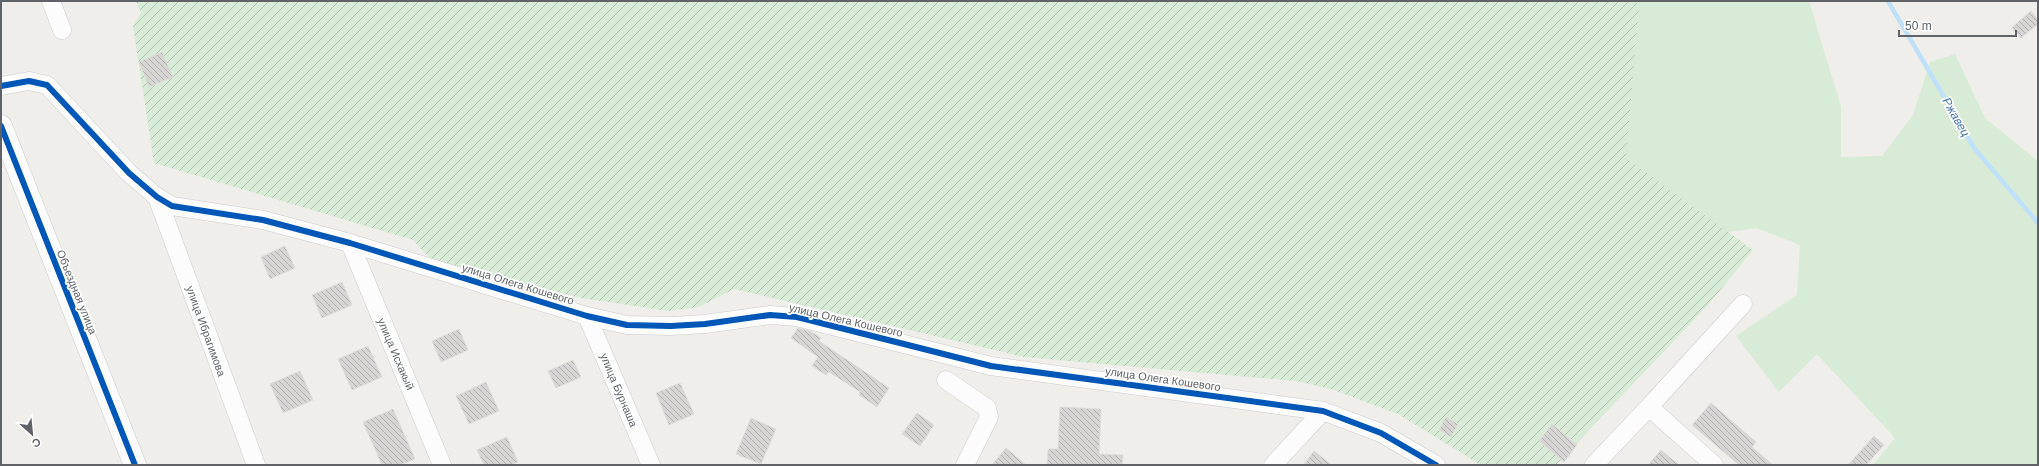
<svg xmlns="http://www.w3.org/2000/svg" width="2039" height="466" font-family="Helvetica,sans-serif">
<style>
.grass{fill:#d8ebd6}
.garden{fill:url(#garden-furrows)}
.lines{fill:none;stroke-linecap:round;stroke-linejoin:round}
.stream{stroke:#bfe0f9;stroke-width:4.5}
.building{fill:url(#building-back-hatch);stroke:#deddd9}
.minor-casing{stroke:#cbcccc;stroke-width:19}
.tertiary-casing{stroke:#cbcccc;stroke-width:23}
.minor{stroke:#fdfcfc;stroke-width:18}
.tertiary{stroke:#fdfcfc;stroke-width:22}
.cycleway-casing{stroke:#fff;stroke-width:8}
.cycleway{stroke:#0057b8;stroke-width:6}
.labels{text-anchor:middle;stroke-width:3.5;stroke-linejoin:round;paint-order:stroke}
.street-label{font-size:11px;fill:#5f6368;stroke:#fff}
.water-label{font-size:12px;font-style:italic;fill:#4174aa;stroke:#fff}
</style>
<defs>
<pattern id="garden-furrows" width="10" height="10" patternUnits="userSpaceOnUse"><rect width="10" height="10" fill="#d8ebd6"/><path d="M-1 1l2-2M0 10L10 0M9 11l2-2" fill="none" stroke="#b2c2b1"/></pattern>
<pattern id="building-back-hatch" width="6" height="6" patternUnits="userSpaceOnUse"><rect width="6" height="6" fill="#d6d5d3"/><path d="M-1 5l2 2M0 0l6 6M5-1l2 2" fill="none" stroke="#b1b0af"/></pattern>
</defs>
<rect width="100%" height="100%" fill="#efeeea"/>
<!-- grass -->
<path class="grass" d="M1529,1H1809L1841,107V157L1882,156L1913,115L1930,62L1955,54L1985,118L2038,161V465H1873L1895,438L1817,354L1779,392L1736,336L1797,295L1800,245L1756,228L1693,237L1563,146Z"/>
<!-- garden -->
<path class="garden" d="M136,1H1634L1639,5L1626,158L1753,250L1708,305L1556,465H1481L1398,414L1331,389L1296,381L1024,357L734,289L699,307L668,311L581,298L433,261L413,240L154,163L133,26L141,13Z"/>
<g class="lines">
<!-- stream -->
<path class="stream" d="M1888,1L1974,148L2038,223"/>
</g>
<!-- building -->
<path class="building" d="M2031,11L2038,20V24L2021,38L2012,27Z
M162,52L173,77L149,87L139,62Z
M285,246L295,268L270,279L261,257Z
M342,282L352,305L322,318L312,295Z
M798,328L810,331L821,338L819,341L889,388L877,407L859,395L860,392L829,372L826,375L812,366L818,357L791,338Z
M459,329L468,350L441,362L432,341Z
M368,346L382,377L352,390L338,359Z
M573,360L581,377L556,388L548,371Z
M300,371L313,400L283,413L270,384Z
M486,382L499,411L469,424L456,396Z
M680,383L694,414L669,425L656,393Z
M1711,403L1756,442L1752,447L1773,465H1739L1692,425Z
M1060,407L1101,409L1099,454L1123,455L1122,465H1047L1048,449H1058Z
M393,409L415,459L400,465H382L363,422Z
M917,413L934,425L920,446L902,434Z
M1446,417L1458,424L1451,437L1439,430Z
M751,418L776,429L761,464L736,454Z
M1552,424L1577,445L1564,462L1539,441Z
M1874,436L1884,445L1866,465H1848Z
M507,437L518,462L510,465H484L477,450Z
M1006,448L1026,465H992Z
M1661,450L1679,465H1648Z
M1314,451L1332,465H1303Z"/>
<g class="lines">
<defs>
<path id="minor" d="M51,1L62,30
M1,86L29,81L47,85L129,173L157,197L172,206L263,220L350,243L587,316L627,325L671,326L705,324L770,315L797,317L991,366L1323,411L1381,433L1436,465
M157,197L256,465
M350,243L442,465
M587,316L651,465
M946,380L987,408L989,417L965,465
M1649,407L1743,304
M1273,465L1323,411
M1594,465L1649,407L1714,465"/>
<path id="tertiary" d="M1,126L135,465"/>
</defs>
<!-- minor casing -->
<use href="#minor" class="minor-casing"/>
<!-- tertiary casing -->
<use href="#tertiary" class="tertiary-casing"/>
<!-- minor -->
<use href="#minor" class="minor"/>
<!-- tertiary -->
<use href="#tertiary" class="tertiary"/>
<defs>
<path id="cycleway" d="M1,86L29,81L47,85L129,173L157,197L172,206L263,220L350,243L587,316L627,325L671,326L705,324L770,315L797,317L991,366L1323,411L1381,433L1436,465
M1,126L135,465"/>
</defs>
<!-- cycleway casing -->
<use href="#cycleway" class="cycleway-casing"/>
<!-- cycleway -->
<use href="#cycleway" class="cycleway"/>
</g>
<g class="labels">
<!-- street labels -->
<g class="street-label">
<text transform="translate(518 284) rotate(17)" y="4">улица Олега Кошевого</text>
<text transform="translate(77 292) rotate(68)" y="4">Объездная улица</text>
<text transform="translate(846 320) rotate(13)" y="4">улица Олега Кошевого</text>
<text transform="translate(206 331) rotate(70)" y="4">улица Ибрагимова</text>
<text transform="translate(396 354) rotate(67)" y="4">улица Исхакый</text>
<text transform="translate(1163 379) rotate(8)" y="4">улица Олега Кошевого</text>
<text transform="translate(619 390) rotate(67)" y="4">улица Бурнаша</text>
</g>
<!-- water labels -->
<g class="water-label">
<text transform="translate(1956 117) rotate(60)" y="4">Ржавец</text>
</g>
</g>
<!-- border -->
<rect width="2039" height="466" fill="none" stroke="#5f6368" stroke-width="4"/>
<!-- north arrow -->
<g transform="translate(32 434) rotate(153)" stroke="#ffffff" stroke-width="3" paint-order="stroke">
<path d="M0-3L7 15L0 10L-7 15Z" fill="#5f6368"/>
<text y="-6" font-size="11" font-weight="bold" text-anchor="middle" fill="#5f6368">С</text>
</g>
<!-- scale -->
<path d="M1899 30v6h117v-6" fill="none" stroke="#5f6368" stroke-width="2"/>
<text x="1905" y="30" font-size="12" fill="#5f6368" stroke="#ffffff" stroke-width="3" paint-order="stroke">50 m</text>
</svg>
